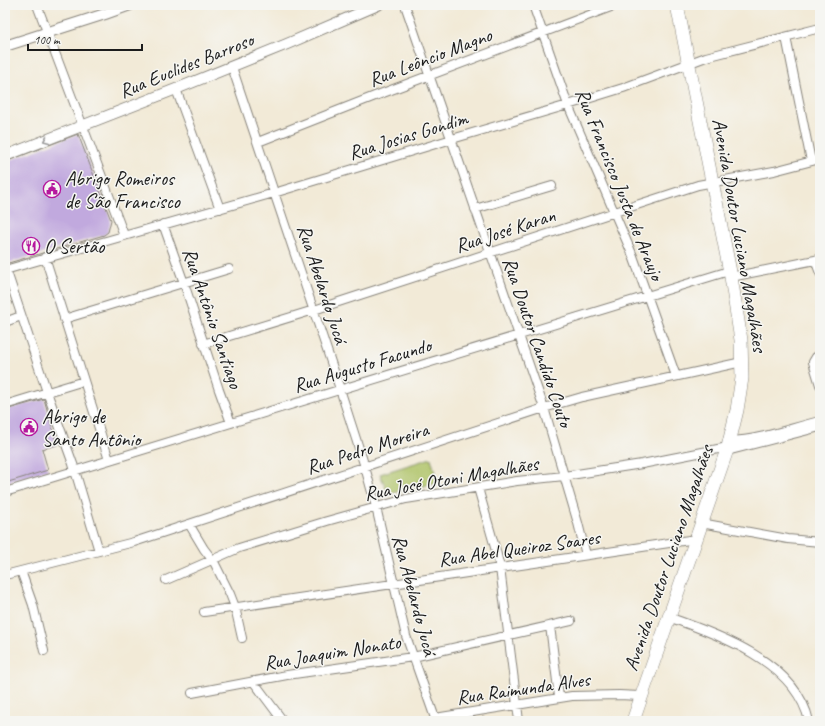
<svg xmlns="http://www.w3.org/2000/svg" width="825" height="726" font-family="Caveat,sans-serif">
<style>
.green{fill:#aec266;stroke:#656f41}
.building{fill:#c1a9de}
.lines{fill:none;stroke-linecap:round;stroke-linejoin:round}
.minor-casing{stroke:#87837a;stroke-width:10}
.tertiary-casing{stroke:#87837a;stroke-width:12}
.primary-casing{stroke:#87837a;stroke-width:14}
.minor{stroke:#fff;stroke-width:8}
.tertiary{stroke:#fff;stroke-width:10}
.primary{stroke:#fff;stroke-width:13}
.oneway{stroke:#999}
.labels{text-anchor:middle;stroke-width:3;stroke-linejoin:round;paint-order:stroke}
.street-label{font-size:20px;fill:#1c1c1c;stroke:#f6f6f2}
.poi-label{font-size:20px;fill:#1c1c1c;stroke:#f6f6f2;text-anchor:start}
</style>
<rect width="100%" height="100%" fill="#f6f6f2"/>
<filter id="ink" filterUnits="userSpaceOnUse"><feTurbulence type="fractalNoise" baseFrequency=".025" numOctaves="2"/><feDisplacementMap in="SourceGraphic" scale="8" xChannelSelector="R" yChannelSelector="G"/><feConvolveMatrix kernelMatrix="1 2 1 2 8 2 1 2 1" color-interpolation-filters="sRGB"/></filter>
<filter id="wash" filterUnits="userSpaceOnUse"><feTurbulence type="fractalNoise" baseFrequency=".012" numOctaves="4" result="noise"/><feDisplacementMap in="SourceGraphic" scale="16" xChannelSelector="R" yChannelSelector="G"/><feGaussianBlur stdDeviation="0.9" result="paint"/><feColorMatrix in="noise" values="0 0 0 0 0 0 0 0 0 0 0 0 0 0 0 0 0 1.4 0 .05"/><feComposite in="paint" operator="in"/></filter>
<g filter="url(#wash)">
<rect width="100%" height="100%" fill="#f2ead7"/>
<!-- green -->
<path class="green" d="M431,458L438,483L388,494L380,474Z"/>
<g id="blocks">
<!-- building -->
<path class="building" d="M78,134L109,215L111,220L108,232L104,235L5,264V162Z
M44,399L57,445L42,449L48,470L5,483V410Z"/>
</g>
</g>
<g filter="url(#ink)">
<use href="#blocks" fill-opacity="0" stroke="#87837a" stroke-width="1"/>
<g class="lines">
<defs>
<path id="minor" d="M37,5L124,235
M405,5L544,408L578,523L586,555
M533,5L568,105L633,256L676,376
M786,37L811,161
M232,67L340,389L365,467L376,507L406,636L436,721
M176,89L220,209
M258,142L375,96L616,5
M475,209L552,186
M163,224L184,283L219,390L231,423
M45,257L109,460
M815,260L820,273
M6,269L47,392L73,464L99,551
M5,270L274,193L452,139L568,105L623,88L706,57L820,28
M731,277L820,259
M64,319L229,269
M5,322L21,316
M203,344L314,310L698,185L774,171L820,159
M820,355L816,357L813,362L820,385
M5,405L84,381
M730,441C761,440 790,428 820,421
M727,451L820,427
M478,488L496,551L500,568L519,721
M5,492L729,271
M701,523L788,539L820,542
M189,524L204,549L214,562L230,594L235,607L242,638
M21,571L33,605L44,651
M5,575L134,542L544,408L582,397L742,362
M166,580L239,548L327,521L406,499L517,481L564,476L642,464L728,447
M204,612L696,539
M668,617C718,634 796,662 809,721
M550,626L559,697
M253,681L283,721
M192,693L287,675L413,657L571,621
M435,718L572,696L619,695L640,696"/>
<path id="tertiary" d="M5,46L105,14L130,5
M5,156L176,89L287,44L378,5"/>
<path id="primary" d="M633,721L728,447L737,410L742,378L741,340L731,277L677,5"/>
</defs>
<!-- minor casing -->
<use href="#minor" class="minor-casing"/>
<!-- tertiary casing -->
<use href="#tertiary" class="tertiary-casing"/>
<!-- primary casing -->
<use href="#primary" class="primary-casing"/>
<!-- minor -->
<use href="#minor" class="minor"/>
<!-- tertiary -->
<use href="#tertiary" class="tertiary"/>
<!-- primary -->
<use href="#primary" class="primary"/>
</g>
<!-- one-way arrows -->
<defs><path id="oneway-chevron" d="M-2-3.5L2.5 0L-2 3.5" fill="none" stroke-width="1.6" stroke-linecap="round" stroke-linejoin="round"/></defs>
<use class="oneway" href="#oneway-chevron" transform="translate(46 140) rotate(158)"/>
</g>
<!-- icons -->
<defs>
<symbol id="civic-ring" viewBox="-11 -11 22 22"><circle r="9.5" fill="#f6f6f2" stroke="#b5179e" stroke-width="1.5"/><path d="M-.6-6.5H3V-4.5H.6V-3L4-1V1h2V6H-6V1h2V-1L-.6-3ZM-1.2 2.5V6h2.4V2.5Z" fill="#b5179e"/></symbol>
<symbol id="restaurant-ring" viewBox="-11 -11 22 22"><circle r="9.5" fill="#f6f6f2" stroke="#b5179e" stroke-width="1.5"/><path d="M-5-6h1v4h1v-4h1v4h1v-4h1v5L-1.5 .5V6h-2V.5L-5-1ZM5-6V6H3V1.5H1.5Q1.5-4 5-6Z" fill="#b5179e"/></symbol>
</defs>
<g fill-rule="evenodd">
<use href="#civic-ring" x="42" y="179" width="20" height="20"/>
<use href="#restaurant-ring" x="21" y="236" width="20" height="20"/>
<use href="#civic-ring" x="19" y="417" width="20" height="20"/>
</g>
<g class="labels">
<!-- street labels -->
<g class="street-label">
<text transform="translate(430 57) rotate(-21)" y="7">Rua Leôncio Magno</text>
<text transform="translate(186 65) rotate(-22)" y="7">Rua Euclides Barroso</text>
<text transform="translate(408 135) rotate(-17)" y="7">Rua Josias Gondim</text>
<text transform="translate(620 184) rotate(68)" y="7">Rua Francisco Justa de Araujo</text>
<text transform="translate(505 230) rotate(-18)" y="7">Rua José Karan</text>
<text transform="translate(740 235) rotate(80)" y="7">Avenida Doutor Luciano Magalhães</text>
<text transform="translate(323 284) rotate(72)" y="7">Rua Abelardo Jucá</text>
<text transform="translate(213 318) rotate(71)" y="7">Rua Antônio Santiago</text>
<text transform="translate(538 342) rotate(71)" y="7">Rua Doutor Candido Couto</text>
<text transform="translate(362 365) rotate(-17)" y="7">Rua Augusto Facundo</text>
<text transform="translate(367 448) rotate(-18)" y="7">Rua Pedro Moreira</text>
<text transform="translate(451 478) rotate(-10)" y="7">Rua José Otoni Magalhães</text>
<text transform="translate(519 548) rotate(-8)" y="7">Rua Abel Queiroz Soares</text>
<text transform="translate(668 558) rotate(-71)" y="7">Avenida Doutor Luciano Magalhães</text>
<text transform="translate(415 595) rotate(75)" y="7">Rua Abelardo Jucá</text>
<text transform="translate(332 652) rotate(-9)" y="7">Rua Joaquim Nonato</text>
<text transform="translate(523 688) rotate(-8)" y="7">Rua Raimunda Alves</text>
</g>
<!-- poi labels -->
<g class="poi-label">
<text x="65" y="185">Abrigo Romeiros<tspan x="65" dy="23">de São Francisco</tspan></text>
<text x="44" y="253">O Sertão</text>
<text x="42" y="423">Abrigo de<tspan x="42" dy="23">Santo Antônio</tspan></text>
</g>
</g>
<!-- margin -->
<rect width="825" height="726" fill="none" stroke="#f6f6f2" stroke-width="20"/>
<!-- scale -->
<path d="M28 44v6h114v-6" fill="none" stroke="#1c1c1c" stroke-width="2"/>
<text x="34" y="44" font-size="12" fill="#1c1c1c" stroke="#f6f6f2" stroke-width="3" paint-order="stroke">100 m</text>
</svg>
